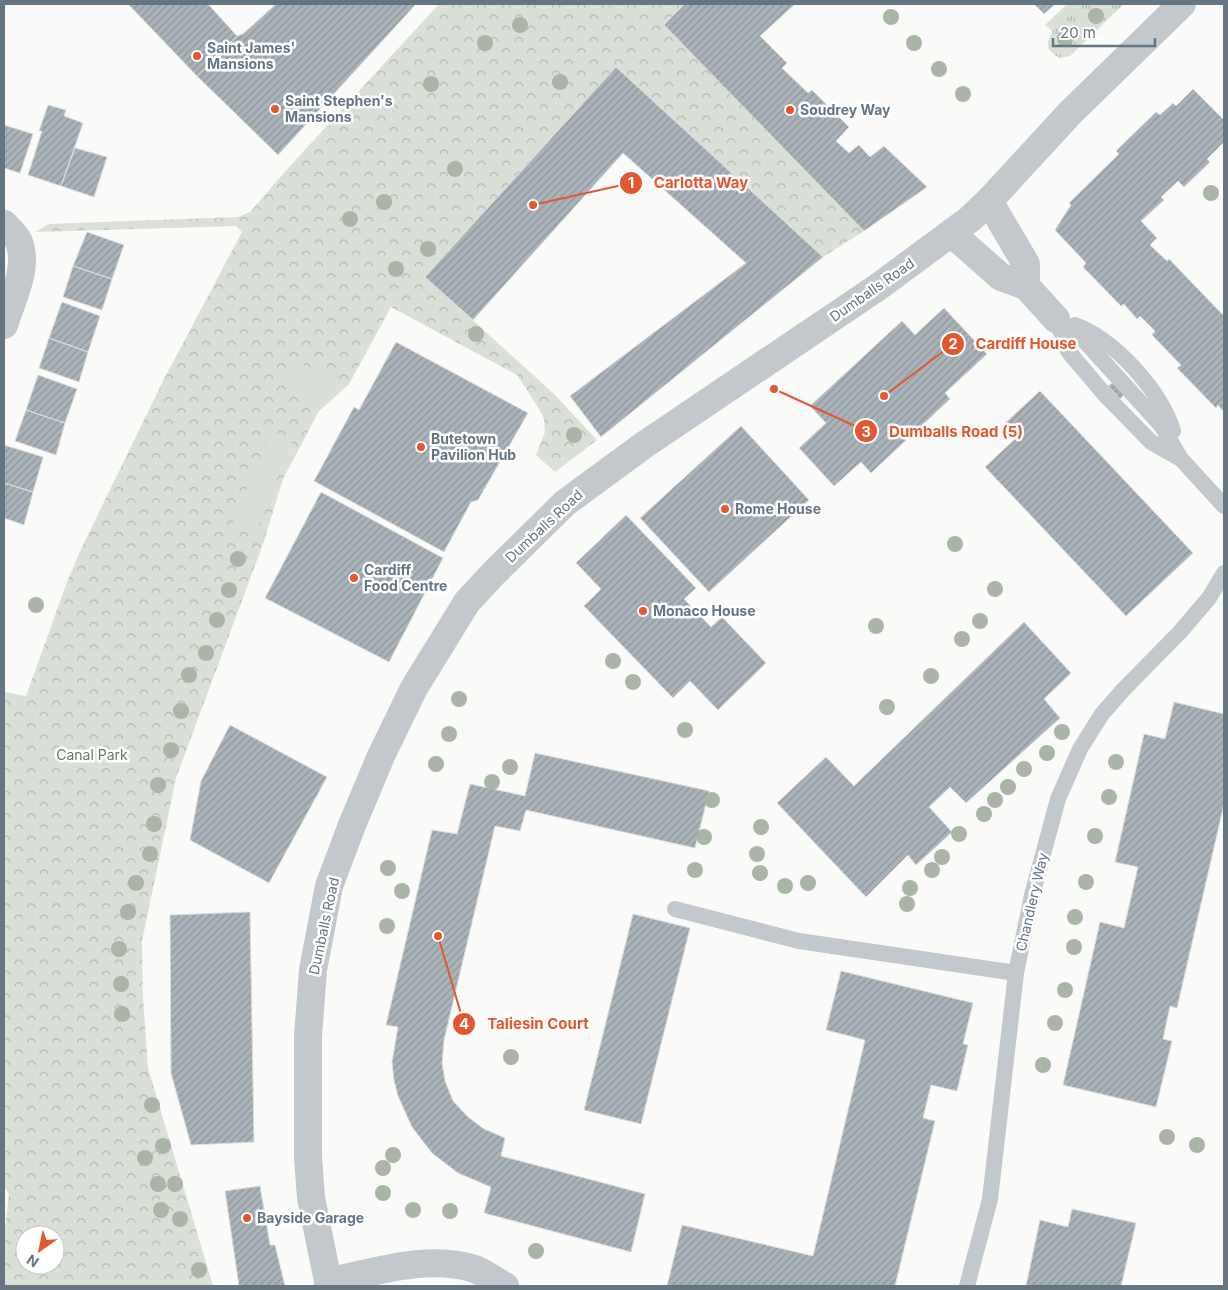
<svg xmlns="http://www.w3.org/2000/svg" width="1228" height="1290" font-family="Inter,sans-serif">
<style>
.grass{fill:url(#grass-tufts)}
.forest{fill:url(#forest-crowns);fill-rule:evenodd}
.pitch{fill:#dadfd7}
.building{fill:url(#building-hatch);stroke:#dcdcda}
.lines{fill:none;stroke-linecap:round;stroke-linejoin:round}
.service{stroke:#c3c8cc;stroke-width:16}
.minor{stroke:#c3c8cc;stroke-width:28}
.tertiary{stroke:#c3c8cc;stroke-width:28}
.tree{fill:#aab4a7}
.poi-dot{fill:#e4572e;stroke:#fff;stroke-width:2}
.labels{text-anchor:middle;stroke-width:5;stroke-linejoin:round;paint-order:stroke}
.poi-label{font-size:14px;font-weight:bold;fill:#657683;stroke:#fff;text-anchor:start}
.street-label{font-size:14px;fill:#657683;stroke:#fff}
.park-label{font-size:14px;fill:#687a64;stroke:#fff}
.leader{fill:none;stroke:#e4572e;stroke-width:2}
.callout-dot{fill:#e4572e;stroke:#fff;stroke-width:2}
.mark-label{font-size:15px;text-anchor:middle;font-weight:bold;fill:#fff}
.callout-label{font-size:15px;text-anchor:middle;font-weight:bold;fill:#e4572e;stroke:#fff;stroke-width:5;stroke-linejoin:round;paint-order:stroke}
</style>
<defs>
<pattern id="grass-tufts" width="24" height="20" patternUnits="userSpaceOnUse" patternTransform="scale(1.25)"><rect width="24" height="20" fill="#dadfd7"/><path d="M3 7l-1-3M5 7V3M7 7l1-3M15 17l-1-3M17 17v-4M19 17l1-3" fill="none" stroke="#b4b9b4"/></pattern>
<pattern id="forest-crowns" width="20" height="18" patternUnits="userSpaceOnUse" patternTransform="scale(1.25)"><rect width="20" height="18" fill="#dadfd7"/><path d="M2 6a3 3 0 1 1 6 0M12 15a3 3 0 1 1 6 0" fill="none" stroke="#b4b9b4"/></pattern>
<pattern id="building-hatch" width="6" height="6" patternUnits="userSpaceOnUse" patternTransform="scale(1.25)"><rect width="6" height="6" fill="#aab3b9"/><path d="M-1 1l2-2M0 6l6-6M5 7l2-2" fill="none" stroke="#8e969c"/></pattern>
</defs>
<rect width="100%" height="100%" fill="#fafaf8"/>
<!-- grass -->
<path class="grass" d="M1067,4H1124L1070,56L1060,58C1047,51 1044,45 1053,32L1045,25Z"/>
<!-- forest -->
<path class="forest" d="M439,4H685L664,25L864,231L823,257L616,67L425,277L553,393L597,440L555,472L536,455L545,432L544,419L538,407L517,375L391,307L349,384L319,411L283,479L263,544L176,778L142,941L143,997L148,1068L213,1286H4V1237L9,1194L4,1187V692L26,696L67,582L81,549L164,379L242,232L236,226L35,232L49,224L238,217L250,212L290,166ZM25,1235H55V1265H25Z"/>
<!-- pitch -->
<path class="pitch" d="M292,360L349,384L319,411L279,378Z
M271,430L293,440L254,536L232,526Z"/>
<!-- building -->
<path class="building" d="M128,4H208L237,36L197,76Z
M276,4H416L278,155L197,76L237,36L243,34Z
M685,4H795L760,36L787,63L782,68L808,93L812,90L849,127L836,141L849,153L859,145L870,157L884,146L927,187L864,231L664,25Z
M1034,4H1055L1044,14Z
M616,67L823,257L601,437L570,396L746,263L623,153L473,320L425,277Z
M1193,89L1224,120V142L1207,159L1210,162L1184,187L1178,181L1161,197L1164,200L1141,221L1157,238L1150,245L1167,261L1169,259L1224,316V412L1218,405L1216,408L1177,368L1181,365L1152,335L1155,331L1140,316L1137,319L1124,304L1121,306L1083,267L1086,263L1055,230L1071,205L1069,203L1119,154L1116,151L1156,112L1160,115L1173,103L1176,106Z
M48,105L66,110L64,116L83,123L61,186L28,175L42,131H39Z
M4,125L33,134L20,173L4,168Z
M75,148L107,157L94,197L61,186Z
M87,232L124,245L112,279L73,266Z
M73,266L112,279L102,310L63,297Z
M62,302L100,316L88,352L49,338Z
M944,308L987,354L945,393L950,399L871,473L861,462L834,486L799,448L826,423L810,406L902,321L915,335Z
M49,338L88,352L79,382L39,368Z
M396,342L528,413L478,500L471,502L444,552L314,481L354,407L359,410Z
M38,375L77,389L65,423L26,410Z
M1115,381L1126,393L1120,399L1108,386Z
M1040,391L1193,553L1126,616L985,467L1015,439L1002,426Z
M26,410L65,423L56,455L15,441Z
M741,426L809,500L709,592L640,518Z
M4,445L43,457L33,492L4,483Z
M4,483L33,492L24,525L4,518Z
M321,492L443,558L389,662L265,598Z
M626,515L696,588L684,599L711,627L722,617L766,663L718,710L690,681L673,698L584,606L601,589L576,563Z
M1024,622L1071,673L1044,699L1060,718L966,803L950,787L929,807L952,832L916,865L908,855L866,897L777,803L826,757L854,786Z
M1174,702L1224,714V804L1177,1008L1170,1006L1163,1039L1172,1041L1156,1107L1063,1085L1100,922L1124,928L1138,867L1115,862L1144,734L1165,739Z
M230,725L327,777L269,883L190,840L201,781Z
M535,753L709,791L695,848L526,810L520,831L495,826L444,1040L442,1063L445,1081L453,1101L468,1117L484,1129L505,1138L501,1156L645,1194L631,1252L484,1213L491,1187L458,1173L432,1153L412,1127L398,1096L394,1080L392,1062L398,1027L386,1025L432,830L457,834L470,784L525,796Z
M250,912L254,1142L191,1145L171,1073L170,915Z
M633,914L690,928L641,1124L584,1110Z
M841,971L973,1003L963,1044L968,1045L957,1091L931,1085L923,1118L935,1121L895,1286H667L682,1225L813,1256L865,1040L826,1030Z
M260,1186L270,1245H275L285,1286H239L225,1191Z
M1072,1209L1136,1223L1121,1286H1026L1040,1220L1068,1227Z"/>
<g class="lines">
<!-- service -->
<path class="service" d="M1056,319L1080,336L1161,425L1181,459L1224,506
M1056,319L1068,351L1106,396L1151,442L1181,459
M1075,325C1114,339 1161,391 1173,431
M675,909L799,941L1016,973
M967,1286L990,1199L1016,973L1032,895L1058,799L1080,749L1102,714L1123,690L1180,632L1209,598L1224,573"/>
<!-- minor -->
<path class="minor" d="M989,201L1026,264V286
M4,224C9,229 16,235 19,242C29,268 12,299 4,325
M951,233L1001,277L1026,286L1056,319
M328,1282C375,1272 427,1254 475,1269C485,1273 495,1281 505,1286"/>
<!-- tertiary -->
<path class="tertiary" d="M329,1286L311,1198L308,1157V1037L313,970L329,886L352,825L381,756L414,688L467,602L494,573L565,503L644,445L878,287L970,219L989,201L1070,113L1182,4"/>
</g>
<!-- trees -->
<g class="tree">
<circle cx="1096" cy="16" r="8"/>
<circle cx="891" cy="17" r="8"/>
<circle cx="520" cy="25" r="8"/>
<circle cx="1065" cy="39" r="8"/>
<circle cx="485" cy="43" r="8"/>
<circle cx="914" cy="43" r="8"/>
<circle cx="939" cy="69" r="8"/>
<circle cx="560" cy="82" r="8"/>
<circle cx="431" cy="84" r="8"/>
<circle cx="963" cy="94" r="8"/>
<circle cx="455" cy="169" r="8"/>
<circle cx="1211" cy="193" r="8"/>
<circle cx="384" cy="202" r="8"/>
<circle cx="350" cy="219" r="8"/>
<circle cx="428" cy="249" r="8"/>
<circle cx="396" cy="269" r="8"/>
<circle cx="476" cy="334" r="8"/>
<circle cx="574" cy="435" r="8"/>
<circle cx="955" cy="544" r="8"/>
<circle cx="238" cy="559" r="8"/>
<circle cx="995" cy="589" r="8"/>
<circle cx="229" cy="590" r="8"/>
<circle cx="36" cy="605" r="8"/>
<circle cx="217" cy="620" r="8"/>
<circle cx="980" cy="621" r="8"/>
<circle cx="876" cy="626" r="8"/>
<circle cx="962" cy="639" r="8"/>
<circle cx="206" cy="653" r="8"/>
<circle cx="613" cy="661" r="8"/>
<circle cx="189" cy="675" r="8"/>
<circle cx="931" cy="676" r="8"/>
<circle cx="633" cy="682" r="8"/>
<circle cx="459" cy="699" r="8"/>
<circle cx="887" cy="707" r="8"/>
<circle cx="181" cy="711" r="8"/>
<circle cx="685" cy="730" r="8"/>
<circle cx="1062" cy="732" r="8"/>
<circle cx="449" cy="734" r="8"/>
<circle cx="171" cy="750" r="8"/>
<circle cx="1047" cy="753" r="8"/>
<circle cx="1116" cy="762" r="8"/>
<circle cx="436" cy="764" r="8"/>
<circle cx="510" cy="767" r="8"/>
<circle cx="1024" cy="769" r="8"/>
<circle cx="492" cy="782" r="8"/>
<circle cx="158" cy="785" r="8"/>
<circle cx="1008" cy="787" r="8"/>
<circle cx="1109" cy="797" r="8"/>
<circle cx="712" cy="800" r="8"/>
<circle cx="995" cy="800" r="8"/>
<circle cx="984" cy="814" r="8"/>
<circle cx="154" cy="824" r="8"/>
<circle cx="761" cy="827" r="8"/>
<circle cx="959" cy="834" r="8"/>
<circle cx="1095" cy="836" r="8"/>
<circle cx="704" cy="837" r="8"/>
<circle cx="150" cy="854" r="8"/>
<circle cx="757" cy="854" r="8"/>
<circle cx="942" cy="857" r="8"/>
<circle cx="388" cy="868" r="8"/>
<circle cx="695" cy="870" r="8"/>
<circle cx="932" cy="870" r="8"/>
<circle cx="760" cy="873" r="8"/>
<circle cx="1086" cy="882" r="8"/>
<circle cx="136" cy="883" r="8"/>
<circle cx="808" cy="883" r="8"/>
<circle cx="785" cy="886" r="8"/>
<circle cx="910" cy="888" r="8"/>
<circle cx="402" cy="891" r="8"/>
<circle cx="907" cy="904" r="8"/>
<circle cx="128" cy="912" r="8"/>
<circle cx="1075" cy="917" r="8"/>
<circle cx="387" cy="926" r="8"/>
<circle cx="1074" cy="947" r="8"/>
<circle cx="119" cy="949" r="8"/>
<circle cx="121" cy="984" r="8"/>
<circle cx="1065" cy="990" r="8"/>
<circle cx="122" cy="1014" r="8"/>
<circle cx="1055" cy="1023" r="8"/>
<circle cx="511" cy="1057" r="8"/>
<circle cx="1043" cy="1065" r="8"/>
<circle cx="152" cy="1105" r="8"/>
<circle cx="1167" cy="1137" r="8"/>
<circle cx="1197" cy="1145" r="8"/>
<circle cx="163" cy="1146" r="8"/>
<circle cx="393" cy="1155" r="8"/>
<circle cx="145" cy="1158" r="8"/>
<circle cx="383" cy="1168" r="8"/>
<circle cx="158" cy="1184" r="8"/>
<circle cx="175" cy="1184" r="8"/>
<circle cx="383" cy="1193" r="8"/>
<circle cx="161" cy="1210" r="8"/>
<circle cx="413" cy="1210" r="8"/>
<circle cx="450" cy="1211" r="8"/>
<circle cx="180" cy="1219" r="8"/>
<circle cx="536" cy="1251" r="8"/>
<circle cx="199" cy="1270" r="8"/>
</g>
<!-- markers -->
<g class="poi-dot">
<circle cx="197" cy="56" r="5"/>
<circle cx="275" cy="109" r="5"/>
<circle cx="790" cy="110" r="5"/>
<circle cx="421" cy="447" r="5"/>
<circle cx="725" cy="509" r="5"/>
<circle cx="354" cy="578" r="5"/>
<circle cx="643" cy="611" r="5"/>
<circle cx="247" cy="1218" r="5"/>
</g>
<g class="labels">
<!-- poi labels -->
<g class="poi-label">
<text x="207" y="53">Saint James'<tspan x="207" dy="16">Mansions</tspan></text>
<text x="285" y="106">Saint Stephen's<tspan x="285" dy="16">Mansions</tspan></text>
<text x="800" y="115">Soudrey Way</text>
<text x="431" y="444">Butetown<tspan x="431" dy="16">Pavilion Hub</tspan></text>
<text x="735" y="514">Rome House</text>
<text x="364" y="575">Cardiff<tspan x="364" dy="16">Food Centre</tspan></text>
<text x="653" y="616">Monaco House</text>
<text x="257" y="1223">Bayside Garage</text>
</g>
<!-- street labels -->
<g class="street-label">
<text transform="translate(872 290) rotate(-35)" y="5">Dumballs Road</text>
<text transform="translate(544 526) rotate(-43)" y="5">Dumballs Road</text>
<text transform="translate(1032 902) rotate(-77)" y="5">Chandlery Way</text>
<text transform="translate(324 926) rotate(-78)" y="5">Dumballs Road</text>
</g>
<!-- park labels -->
<g class="park-label">
<text x="92" y="760">Canal Park</text>
</g>
</g>
<!-- callouts -->
<path class="leader" d="M533 205L631 183M884 396L953 344M774 389L866 431M438 936L464 1024"/>
<g class="callout-dot">
<circle cx="533" cy="205" r="5"/>
<circle cx="884" cy="396" r="5"/>
<circle cx="774" cy="389" r="5"/>
<circle cx="438" cy="936" r="5"/>
<circle cx="631" cy="183" r="12"/>
<circle cx="953" cy="344" r="12"/>
<circle cx="866" cy="431" r="12"/>
<circle cx="464" cy="1024" r="12"/>
</g>
<g class="mark-label">
<text x="631" y="188">1</text>
<text x="953" y="349">2</text>
<text x="866" y="437">3</text>
<text x="464" y="1029">4</text>
</g>
<g class="callout-label">
<text x="701" y="188">Carlotta Way</text>
<text x="1026" y="349">Cardiff House</text>
<text x="956" y="437">Dumballs Road (5)</text>
<text x="538" y="1029">Taliesin Court</text>
</g>
<!-- border -->
<rect width="1228" height="1290" fill="none" stroke="#657683" stroke-width="10"/>
<!-- north arrow -->
<g transform="translate(40 1250) rotate(213)"><circle r="24" fill="#ffffff" stroke="#c1c8cd"/>
<path d="M0-4L9 19L0 12L-9 19Z" fill="#e4572e"/>
<text y="-8" font-size="14" font-weight="bold" text-anchor="middle" fill="#657683">N</text>
</g>
<!-- scale -->
<path d="M1053 38v8h102v-8" fill="none" stroke="#657683" stroke-width="2.5"/>
<text x="1060" y="38" font-size="15" fill="#657683" stroke="#ffffff" stroke-width="4" paint-order="stroke">20 m</text>
</svg>
